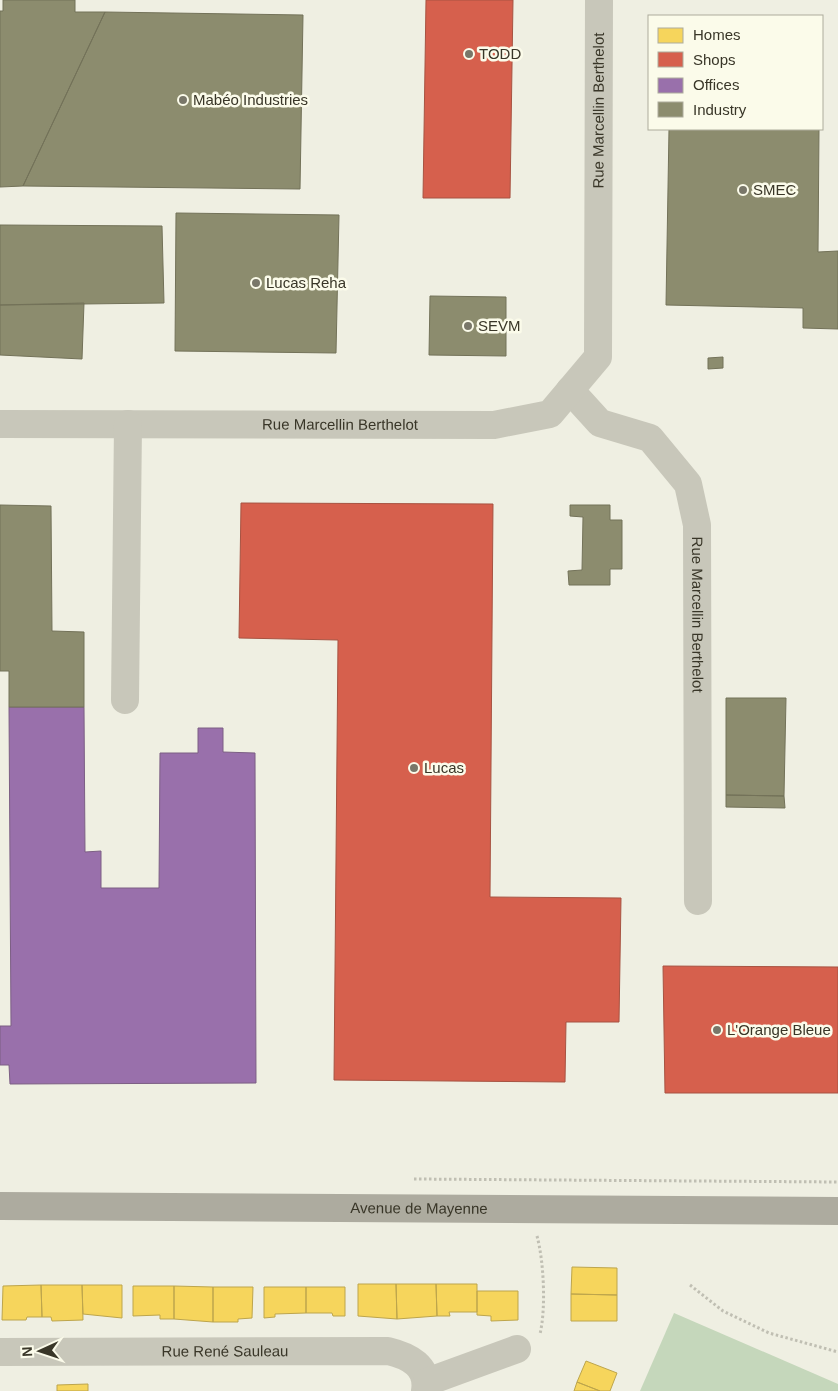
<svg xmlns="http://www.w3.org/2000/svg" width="838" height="1391" font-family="Arial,sans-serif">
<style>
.green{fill:#c5d7bb}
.homes{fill:#f6d55c;stroke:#bda54c}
.shops{fill:#d6604d;stroke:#a75342}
.offices{fill:#9970ab;stroke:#7c5f84}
.industry{fill:#8c8c6e;stroke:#737259}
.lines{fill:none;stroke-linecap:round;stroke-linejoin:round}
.path{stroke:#c0bfb3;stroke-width:3;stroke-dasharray:2.5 2.5;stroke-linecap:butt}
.minor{stroke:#c8c7ba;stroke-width:28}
.major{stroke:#adab9f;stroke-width:28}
.poi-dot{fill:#797769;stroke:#fbfbea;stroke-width:2}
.labels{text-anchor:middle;stroke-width:5;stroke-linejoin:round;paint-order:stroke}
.poi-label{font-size:15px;fill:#393628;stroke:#fbfbea;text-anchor:start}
.street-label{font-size:15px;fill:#393628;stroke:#fbfbea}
</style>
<rect width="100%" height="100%" fill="#efefe2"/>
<!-- green -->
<path class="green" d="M674,1313L838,1384V1391H640Z"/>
<!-- homes -->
<path class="homes" d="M572,1267L617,1268V1295L571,1294Z
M358,1284H396L397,1319L358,1316Z
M396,1284H436L437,1316L397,1319Z
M436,1284H477V1312H449L450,1316H437Z
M41,1285H82L83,1320L52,1321L51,1317H42Z
M41,1285L42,1317H27L26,1320H2L3,1286Z
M82,1285H122V1318L83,1314Z
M133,1286H174V1319H160V1315L133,1316Z
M174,1286L213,1287V1322L174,1319Z
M213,1287H253L252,1318L238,1319V1322H213Z
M264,1287H306V1313L275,1314V1317L264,1318Z
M306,1287H345V1316H333L332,1313H306Z
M477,1291H518V1320L491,1321V1316L477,1315Z
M571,1294L617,1295V1321H571Z
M586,1361L617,1373L610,1391H600L577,1382Z
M577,1382L600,1391H574Z
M88,1384V1391H57V1385Z"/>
<!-- shops -->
<path class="shops" d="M426,0H513L510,198H423Z
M241,503L493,504L490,897L621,898L619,1022H566L565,1082L334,1080L338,640L239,638Z
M663,966L838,967V1093H665Z"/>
<!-- offices -->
<path class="offices" d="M9,707H84L85,852L101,851V888H159L160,753H198V728H223V752L255,753L256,1083L10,1084L9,1065H0V1026H11Z"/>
<!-- industry -->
<path class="industry" d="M3,0H75V12H105L23,186L0,187V11H3Z
M105,12L303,15L300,189L23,186Z
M669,129H819L818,252L838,251V329L803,328V308L666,305Z
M176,213L339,215L336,353L175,351Z
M0,225L162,226L164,303L0,305Z
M430,296L506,297V356L429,355Z
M84,303L82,359L0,355V305Z
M723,357V368L708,369V358Z
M0,505L51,506L52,631L84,632V707H9V671H0Z
M570,505H610V520H622V569H610V585H569L568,571L582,570L583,517L570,516Z
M726,698H786L784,796L726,795Z
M726,795L784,796L785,808L726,807Z"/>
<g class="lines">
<!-- path -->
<path class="path" d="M414,1179L838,1182
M537,1236C544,1262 546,1309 540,1334
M690,1285L723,1311L769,1333L838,1352"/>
<!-- minor -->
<g class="minor">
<path id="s1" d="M570,390L600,423L650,438L688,484L697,525L698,901"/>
<path id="s2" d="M0,424L494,425L550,414L598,357L599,0"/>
<path d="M125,700L128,424"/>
<path id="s3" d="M0,1352L388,1351C409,1356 429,1366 425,1391"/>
<path d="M427,1382L517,1349"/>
</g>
<!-- major -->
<path class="major" id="s4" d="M0,1206L838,1211"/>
</g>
<!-- markers -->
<g class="poi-dot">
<circle cx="469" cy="54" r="5"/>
<circle cx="183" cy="100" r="5"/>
<circle cx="743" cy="190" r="5"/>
<circle cx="256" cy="283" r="5"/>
<circle cx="468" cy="326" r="5"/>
<circle cx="414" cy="768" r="5"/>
<circle cx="717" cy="1030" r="5"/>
</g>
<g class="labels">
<!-- poi labels -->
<g class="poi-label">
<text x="479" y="59">TODD</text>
<text x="193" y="105">Mabéo Industries</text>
<text x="753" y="195">SMEC</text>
<text x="266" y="288">Lucas Reha</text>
<text x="478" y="331">SEVM</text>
<text x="424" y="773">Lucas</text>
<text x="727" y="1035">L'Orange Bleue</text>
</g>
<!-- street labels -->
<g class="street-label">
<text dy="5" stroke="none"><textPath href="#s2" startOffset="872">Rue Marcellin Berthelot</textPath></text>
<text dy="5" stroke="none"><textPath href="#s2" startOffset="340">Rue Marcellin Berthelot</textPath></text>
<text dy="5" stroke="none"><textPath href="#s1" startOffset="288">Rue Marcellin Berthelot</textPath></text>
<text dy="5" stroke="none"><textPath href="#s4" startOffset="419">Avenue de Mayenne</textPath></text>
<text dy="5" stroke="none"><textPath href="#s3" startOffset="225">Rue René Sauleau</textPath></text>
</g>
</g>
<!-- legend -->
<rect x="648" y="15" width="175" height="115" fill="#fbfbea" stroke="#adac9c"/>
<rect x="658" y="28" width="25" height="15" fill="#f6d55c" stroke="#adac9c"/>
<text x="693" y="40" font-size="15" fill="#393628">Homes</text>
<rect x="658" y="52" width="25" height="15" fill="#d6604d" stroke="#adac9c"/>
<text x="693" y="65" font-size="15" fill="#393628">Shops</text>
<rect x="658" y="78" width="25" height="15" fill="#9970ab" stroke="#adac9c"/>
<text x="693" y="90" font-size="15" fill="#393628">Offices</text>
<rect x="658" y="102" width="25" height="15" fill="#8c8c6e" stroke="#adac9c"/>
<text x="693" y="115" font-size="15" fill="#393628">Industry</text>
<!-- north arrow -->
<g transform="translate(40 1351) rotate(267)" stroke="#fbfbea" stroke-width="4" paint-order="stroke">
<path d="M0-4L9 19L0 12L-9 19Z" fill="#393628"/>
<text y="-8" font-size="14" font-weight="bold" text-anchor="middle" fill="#393628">N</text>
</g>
</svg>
